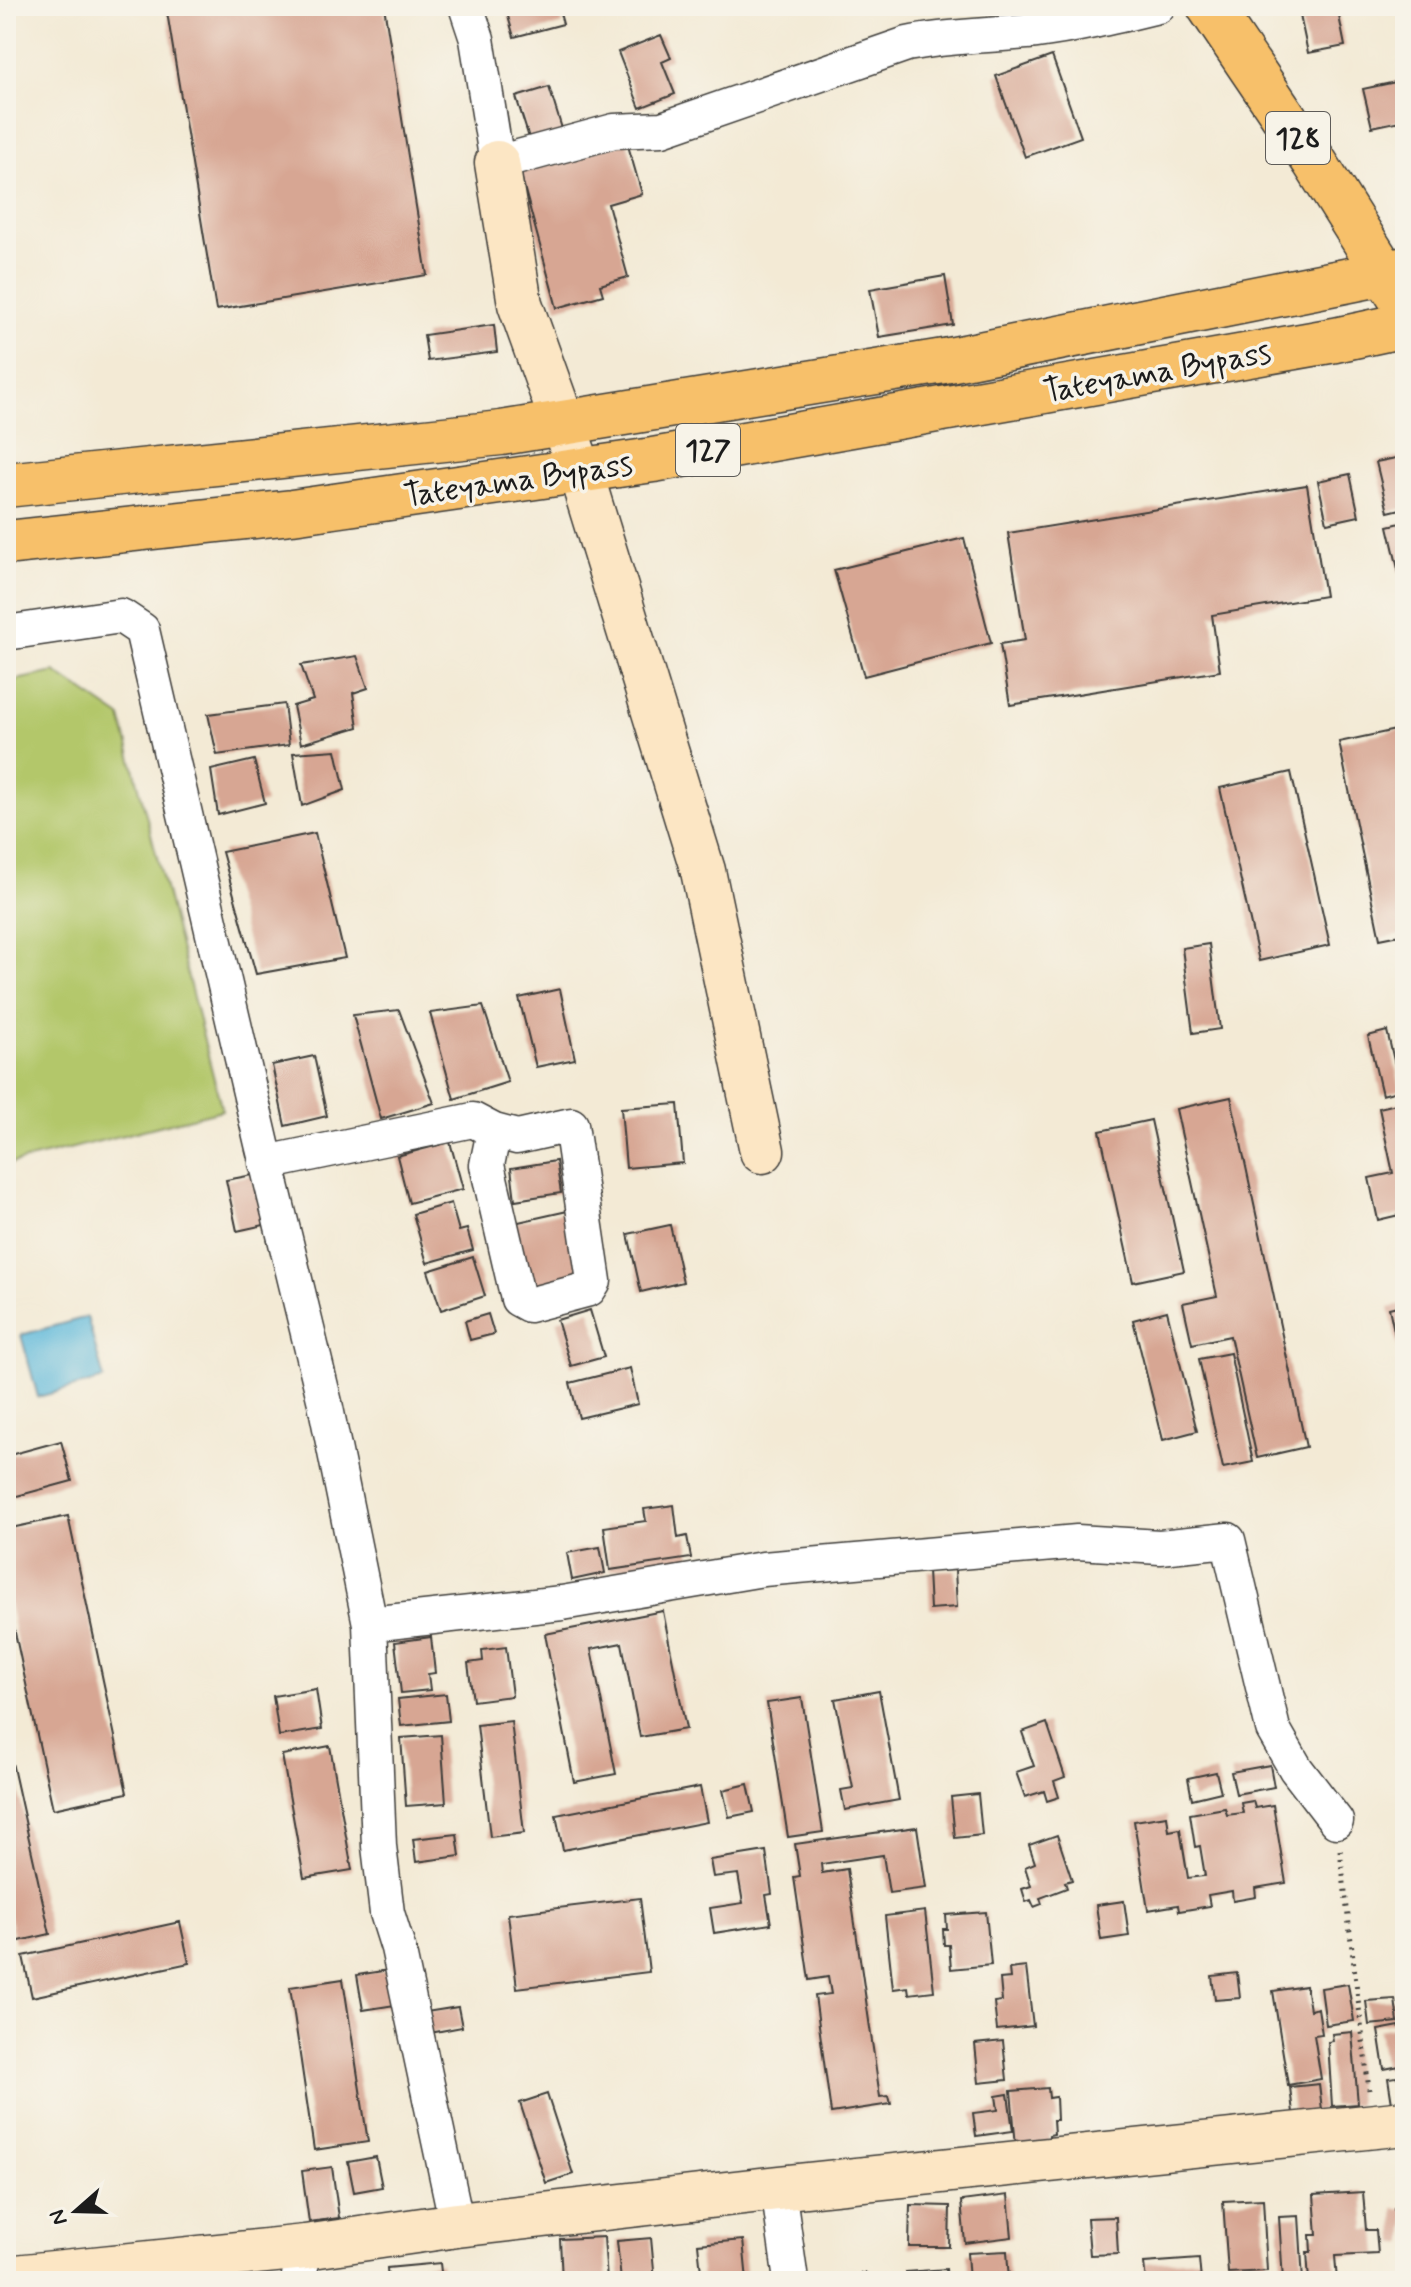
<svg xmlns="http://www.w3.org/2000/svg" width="1411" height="2287" font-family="Mynerve,sans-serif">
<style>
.green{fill:#b3c76b;stroke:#687244;stroke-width:2}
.water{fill:#5cb8da;stroke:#3c6a7b;stroke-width:2}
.building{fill:#d7a693}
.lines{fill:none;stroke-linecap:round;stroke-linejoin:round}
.street-casing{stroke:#3c3b38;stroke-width:37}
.secondary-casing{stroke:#3c3b38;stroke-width:47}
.highway-casing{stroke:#3c3b38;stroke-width:47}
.path{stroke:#3c3b38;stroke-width:5;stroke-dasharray:2 6;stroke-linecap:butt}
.street{stroke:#fff;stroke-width:34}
.secondary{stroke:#fce6c4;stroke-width:44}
.highway{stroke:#f7c06b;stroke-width:44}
.labels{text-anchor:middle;stroke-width:7;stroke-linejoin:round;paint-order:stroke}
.shield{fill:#f7f3e8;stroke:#5e5c59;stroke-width:2}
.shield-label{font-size:30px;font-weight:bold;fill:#1c1c1c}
.street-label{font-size:32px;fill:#1c1c1c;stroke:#f7f3e8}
</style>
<rect width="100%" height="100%" fill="#f7f3e8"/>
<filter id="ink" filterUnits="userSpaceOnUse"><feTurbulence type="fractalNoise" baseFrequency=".0125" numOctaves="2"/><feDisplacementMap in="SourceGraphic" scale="16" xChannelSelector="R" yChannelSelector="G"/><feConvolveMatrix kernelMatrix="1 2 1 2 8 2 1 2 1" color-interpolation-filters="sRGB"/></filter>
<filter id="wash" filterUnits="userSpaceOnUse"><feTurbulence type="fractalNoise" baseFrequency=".006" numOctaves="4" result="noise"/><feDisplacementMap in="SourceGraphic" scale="32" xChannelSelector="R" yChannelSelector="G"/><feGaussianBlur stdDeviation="1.8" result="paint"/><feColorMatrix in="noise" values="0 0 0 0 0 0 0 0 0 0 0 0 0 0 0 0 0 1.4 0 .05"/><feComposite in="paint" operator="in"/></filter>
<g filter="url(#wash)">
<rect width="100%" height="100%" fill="#f3ead5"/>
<!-- green -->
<path class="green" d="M55,672L121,717L222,1110L6,1165V682Z"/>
<!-- water -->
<path class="water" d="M87,1317L104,1379L38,1397L21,1335Z"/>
<g id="blocks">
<!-- building -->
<path class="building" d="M166,6H384L427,275L216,310Z
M505,6H558L563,24L514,37Z
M1298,6H1337L1345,46L1308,53Z
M661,35L671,58L662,62L675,94L640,108L618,52Z
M1052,56L1081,137L1025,157L996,76Z
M1405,80V120L1372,127L1363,89Z
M549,87L564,135L531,144L516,97Z
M627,142L642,194L608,204L628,277L600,285L603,295L557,308L520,172Z
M945,276L953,325L879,337L870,289Z
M494,325L497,352L428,361L424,335Z
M1401,457L1405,473V508L1388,512L1376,462Z
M1350,474L1359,516L1327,523L1318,481Z
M1307,485L1325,596L1212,615L1220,671L1010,705L1000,644L1025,640L1008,533Z
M1405,522V572L1399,573L1388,526Z
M964,538L991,643L864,676L834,570Z
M357,656L368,688L353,693L358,727L301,744L293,706L313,700L301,665Z
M284,704L289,745L217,755L208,714Z
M1405,728V934L1380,939L1339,742Z
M336,750L345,790L302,806L293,753Z
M254,760L265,803L218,815L211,770Z
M1291,772L1330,945L1259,961L1220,788Z
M315,833L345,958L256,974L222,852Z
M1209,944L1220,1029L1193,1033L1182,948Z
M560,989L575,1059L536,1067L519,998Z
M483,1006L508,1082L454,1099L430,1013Z
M399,1010L434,1103L381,1119L353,1015Z
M1387,1031L1401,1090L1382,1095L1368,1036Z
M314,1056L327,1116L285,1126L272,1065Z
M1231,1097L1306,1447L1257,1458L1230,1336L1192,1344L1183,1303L1217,1296L1176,1109Z
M1405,1102V1238H1404L1399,1215L1378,1220L1369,1178L1393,1173L1379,1108Z
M678,1104L683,1163L626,1168L621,1108Z
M1151,1120L1184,1271L1133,1282L1100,1131Z
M450,1142L463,1189L409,1203L397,1156Z
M556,1161L561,1193L515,1200L511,1168Z
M253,1175L264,1225L237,1231L226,1180Z
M451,1203L459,1231L467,1229L473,1250L427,1263L413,1214Z
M572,1210L587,1277L529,1290L514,1223Z
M670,1225L683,1282L641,1292L628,1234Z
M473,1257L485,1296L441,1310L428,1271Z
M1405,1304V1367H1402L1389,1308Z
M590,1310L604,1357L571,1366L557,1320Z
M1167,1311L1197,1431L1163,1440L1133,1320Z
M488,1314L494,1334L470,1340L465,1321Z
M1230,1353L1253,1462L1223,1468L1199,1359Z
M630,1368L638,1404L579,1418L570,1383Z
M61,1441L72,1481L6,1499V1456Z
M674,1505L678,1538L687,1536L691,1558L610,1570L604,1527L646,1521L644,1509Z
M68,1516L127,1793L53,1809L6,1591V1529Z
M600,1547L605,1573L572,1580L567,1553Z
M955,1570L957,1607L930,1609L928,1571Z
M663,1611L686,1729L640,1737L622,1643L591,1649L616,1774L574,1782L545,1634Z
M431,1637L435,1673L428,1674L430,1690L401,1693L395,1642Z
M506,1647L512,1696L473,1701L468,1663L483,1661L482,1650Z
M316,1689L322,1729L279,1736L273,1696Z
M879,1691L899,1800L845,1810L841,1790L853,1788L835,1699Z
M446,1694L449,1721L401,1726L398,1699Z
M802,1698L823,1832L788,1837L767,1703Z
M511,1721L524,1833L490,1837L477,1725Z
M1047,1723L1065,1777L1054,1781L1059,1797L1047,1801L1044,1791L1025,1797L1016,1772L1034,1766L1022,1732Z
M441,1735L446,1803L406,1806L401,1738Z
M7,1740L50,1934L15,1942L6,1902Z
M330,1746L352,1870L304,1878L282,1755Z
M1270,1765L1274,1787L1236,1794L1231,1772Z
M1216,1772L1221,1792L1192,1799L1188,1778Z
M748,1784L754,1812L729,1817L723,1790Z
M700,1787L707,1822L563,1850L556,1815Z
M978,1794L982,1835L955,1838L951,1797Z
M1253,1801L1255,1808L1273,1805L1286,1883L1255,1888L1256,1897L1233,1901L1232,1891L1208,1895L1210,1906L1179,1911L1178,1905L1148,1910L1134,1821L1167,1816L1169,1831L1180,1829L1188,1878L1205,1876L1200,1846L1195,1847L1190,1814L1225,1808L1227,1815L1243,1813L1241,1803Z
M917,1827L926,1888L889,1893L883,1855L821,1864L822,1873L847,1869L880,2097L889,2096L891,2104L831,2113L815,1996L831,1994L828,1977L809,1980L794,1877L800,1876L795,1844Z
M457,1834L460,1856L416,1862L413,1839Z
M1057,1835L1072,1880L1065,1882L1067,1888L1040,1898L1042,1904L1034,1907L1031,1900L1026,1902L1022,1889L1031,1886L1025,1867L1035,1863L1029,1845Z
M766,1851L772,1894L766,1895L771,1924L714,1933L710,1908L743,1903L738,1874L713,1877L710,1860Z
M640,1898L649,1972L517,1988L508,1914Z
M1124,1901L1129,1936L1101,1940L1096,1905Z
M925,1911L934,1991L909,1994L908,1987L893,1989L885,1916Z
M986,1912L991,1965L951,1969L949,1945H944L943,1929H947L946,1915Z
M180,1922L189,1963L32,1997L23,1956Z
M1026,1967L1033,2026L997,2030L994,2002L1002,2001L1000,1979L1010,1978L1009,1969Z
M389,1970L395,2005L363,2010L357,1975Z
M1237,1973L1240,1998L1215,2000L1212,1976Z
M343,1979L368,2142L314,2150L290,1987Z
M1348,1984L1354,2021L1326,2025L1321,1988Z
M1306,1986L1310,2010L1318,2008L1322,2034L1314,2035L1321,2079L1288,2085L1273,1991Z
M1395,1999L1398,2022L1369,2025L1366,2001Z
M458,2007L462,2027L430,2033L426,2012Z
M1405,2025V2065L1384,2069L1378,2030Z
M1352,2032L1358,2104L1332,2106L1328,2042L1333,2041L1332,2034Z
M1003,2041L1007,2080L979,2083L975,2044Z
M1405,2076V2108L1393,2110L1388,2078Z
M1319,2084L1322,2110L1293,2113L1290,2087Z
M1048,2088L1049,2098L1056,2097L1057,2120H1053L1054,2134L1049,2135V2143L1016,2146L1011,2091Z
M547,2094L573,2174L546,2183L520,2103Z
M1008,2094L1013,2131L976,2136L973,2113L998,2110L996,2096Z
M376,2157L382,2187L354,2192L348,2162Z
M332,2167L339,2218L309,2222L302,2171Z
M1363,2192L1366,2230H1376L1378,2254L1335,2256L1337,2281H1309L1307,2252H1311L1310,2235H1317L1314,2195Z
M1008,2195L1012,2237L965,2243L961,2201Z
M1263,2199L1267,2271L1228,2273L1223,2201Z
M910,2205L950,2206L949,2247H909Z
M1394,2209H1405V2243L1395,2244Z
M1299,2216L1303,2281H1283L1279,2217Z
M1116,2217L1118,2254L1090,2255L1087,2218Z
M604,2237L607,2281H562L560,2239Z
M651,2238L655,2281H621L617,2241Z
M743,2240L747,2281H702L698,2244Z
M1007,2251L1009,2281H969L967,2253Z
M1199,2259L1201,2281H1146L1144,2263Z
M440,2263L442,2281H388L387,2268Z
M946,2269L947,2281H907L906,2272Z
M866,2273L868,2281H826V2279Z"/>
</g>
</g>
<g filter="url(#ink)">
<use href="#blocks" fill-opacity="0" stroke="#3c3b38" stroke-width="2"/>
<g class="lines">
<defs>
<path id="street" d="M466,6L477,39L497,163L614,131L662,129L907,44C949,35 993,36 1036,31C1077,26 1117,16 1158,6
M6,633L121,616L142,630L262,1144L325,1403L370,1624L379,1846L387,1913L398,1948L457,2225
M266,1163L473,1120L494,1131L517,1137L571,1125L594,1281L589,1289L529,1305L518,1299L487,1165L494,1131
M370,1624L562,1603L763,1569L1077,1542L1160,1547L1228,1540L1273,1729L1296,1769L1336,1821
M778,2188L791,2281
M298,2281L305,2247"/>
<path id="secondary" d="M497,163L520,304L580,471L703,871L762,1151
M6,2278L305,2247L457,2225L778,2188L1405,2123"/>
<path id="highway" d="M1209,6L1314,161L1399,296
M6,485L501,433L944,361L1405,269
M6,543L292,512L653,460L1335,340L1405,325"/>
</defs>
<!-- street casing -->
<use href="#street" class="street-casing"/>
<!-- secondary casing -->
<use href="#secondary" class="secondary-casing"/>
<!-- highway casing -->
<use href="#highway" class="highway-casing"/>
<!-- path -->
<path class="path" d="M1340,1850L1369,2090"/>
<!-- street -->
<use href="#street" class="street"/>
<!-- secondary -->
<use href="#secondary" class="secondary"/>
<!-- highway -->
<use href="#highway" class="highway"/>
</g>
</g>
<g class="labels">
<!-- shield labels -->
<g class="shield">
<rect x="1266" y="112" width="64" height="52" rx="6"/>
<rect x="676" y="424" width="64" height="52" rx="6"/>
</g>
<g class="shield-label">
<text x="1298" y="148">128</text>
<text x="708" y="460">127</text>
</g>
<!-- street labels -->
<g class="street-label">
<text transform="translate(1157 371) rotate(-10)" y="11">Tateyama Bypass</text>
<text transform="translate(518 479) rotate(-8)" y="11">Tateyama Bypass</text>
</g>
</g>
<!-- margin -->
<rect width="1411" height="2287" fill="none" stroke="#f7f3e8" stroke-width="32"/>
<!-- north arrow -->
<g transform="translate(76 2211) rotate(250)" stroke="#f7f3e8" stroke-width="6" paint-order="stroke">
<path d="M0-6L14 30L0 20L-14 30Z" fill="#1c1c1c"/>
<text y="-12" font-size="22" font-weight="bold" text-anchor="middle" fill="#1c1c1c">N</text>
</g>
</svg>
